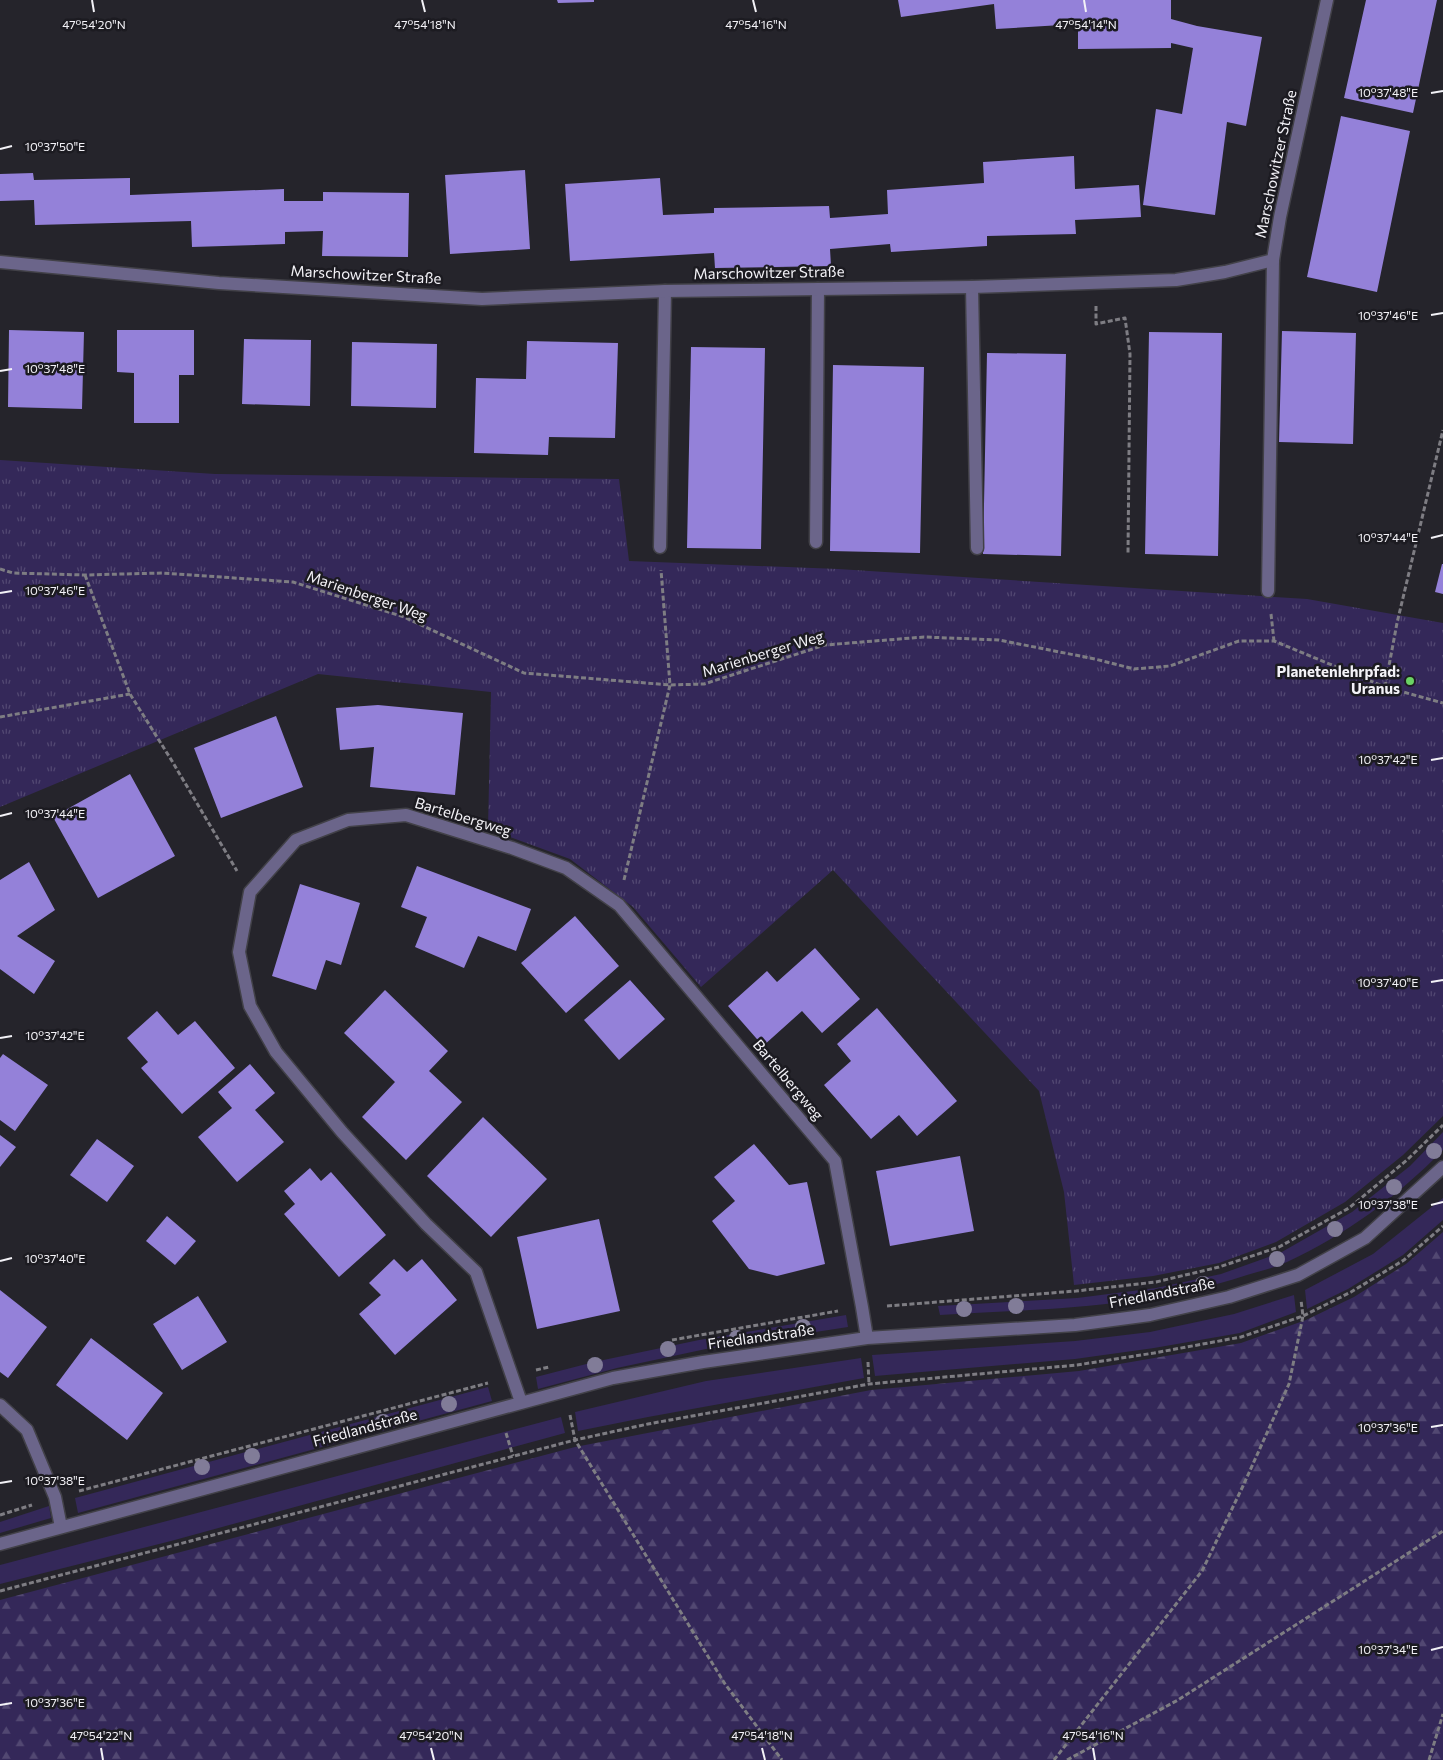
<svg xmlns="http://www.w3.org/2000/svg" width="1443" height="1760" font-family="Commissioner,sans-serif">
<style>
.grass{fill:#342859}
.forest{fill:url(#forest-firs)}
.park{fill:url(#park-tufts)}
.building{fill:#9481d9}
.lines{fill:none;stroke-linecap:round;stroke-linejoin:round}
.service-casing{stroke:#424148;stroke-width:15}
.minor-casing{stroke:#424148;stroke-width:15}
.path{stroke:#7e7d83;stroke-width:3;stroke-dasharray:5 2.5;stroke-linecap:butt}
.service{stroke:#6b658a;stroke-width:12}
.minor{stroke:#6b658a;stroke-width:12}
.tree{fill:#817c98}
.ticks{fill:none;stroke:#f3f2f7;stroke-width:2}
.poi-dot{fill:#6ad364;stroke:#1c1b21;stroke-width:2}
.labels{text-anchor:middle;stroke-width:5;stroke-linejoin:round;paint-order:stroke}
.street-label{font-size:15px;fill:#f3f2f7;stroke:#1c1b21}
.poi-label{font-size:15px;font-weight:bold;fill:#f3f2f7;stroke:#1c1b21;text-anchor:end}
.ticks-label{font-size:12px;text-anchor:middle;fill:#f3f2f7;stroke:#1c1b21;stroke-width:5;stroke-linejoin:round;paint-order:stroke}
</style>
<defs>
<pattern id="forest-firs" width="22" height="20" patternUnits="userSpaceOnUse" patternTransform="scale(1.25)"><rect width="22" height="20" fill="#342859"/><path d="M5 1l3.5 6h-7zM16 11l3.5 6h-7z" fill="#524872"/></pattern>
<pattern id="park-tufts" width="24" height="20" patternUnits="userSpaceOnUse" patternTransform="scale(1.25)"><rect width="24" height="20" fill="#342859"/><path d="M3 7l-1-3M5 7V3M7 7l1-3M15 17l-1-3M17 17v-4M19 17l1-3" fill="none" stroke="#524872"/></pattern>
</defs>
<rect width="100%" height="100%" fill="#25242b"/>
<!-- grass -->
<path class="grass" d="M1443,1132V1150C1398,1196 1346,1235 1287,1262C1274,1268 1260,1271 1247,1275C1148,1308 1043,1309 940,1315L938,1306L1077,1298L1156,1288L1221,1274L1280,1253L1352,1212L1410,1166Z
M1443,1198V1220L1403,1255L1348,1289L1307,1309L1305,1290L1373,1254Z
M1294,1295L1296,1312L1240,1333L1154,1348L1075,1359L875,1376L872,1355L1075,1341L1150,1332L1234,1314Z
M846,1315L848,1327L706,1349L617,1368L538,1389L536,1377L594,1362L699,1340Z
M861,1358L864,1378L648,1417L578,1431L575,1412L706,1381Z
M488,1387L492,1401L78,1513L75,1498Z
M561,1417L565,1433L171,1541L0,1584V1565Z
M49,1506L51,1518L0,1533V1522Z"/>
<!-- forest -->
<path class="forest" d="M1443,1232V1760H0V1600L575,1447L871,1390L1079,1371L1241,1343L1306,1320L1354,1297L1406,1264Z"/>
<!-- park -->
<path class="park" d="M0,460L215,474L619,479L629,561L838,569L1307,599L1443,623V1116L1403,1155L1345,1202L1276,1242L1219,1263L1153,1276L1074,1285L1064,1192L1039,1091L833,870L701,987L633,907L570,859L488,829L491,692L318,674L0,807Z"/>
<!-- building -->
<path class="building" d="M557,0H594V2L558,3Z
M898,0H1171V19L1197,26L1262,37L1246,126L1227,122L1215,215L1143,205L1156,109L1182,114L1193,48L1171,43V48L1078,49V24L996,29L994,4L901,17Z
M1366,0H1437L1413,113L1344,98Z
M1341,116L1410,131L1377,292L1307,277Z
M1074,156L1075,189L1139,185L1141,217L1075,220L1076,234L987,236V246L891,252L890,244L830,249L831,266L715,268L714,253L570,261L565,184L660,178L663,215L714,213V208L829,206L830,218L888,214L887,190L984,183L983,162Z
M525,170L530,249L450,254L445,175Z
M33,173L34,180L130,178V195L284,189V201H323V192L409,193L408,257L322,256L323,231L285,232V244L192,247L191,221L35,225L34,200L0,201V174Z
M9,330L84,332L82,409L8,407Z
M117,330H194V375H179V423H134V373L117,372Z
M1282,331L1356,333L1353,444L1279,442Z
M1149,332L1222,333L1218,556L1145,554Z
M244,339L311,340L310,406L242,404Z
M527,341L618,343L615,438L549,437L548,455L474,453L476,378L526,379Z
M352,342L437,344L436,408L351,406Z
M691,347L765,348L761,549L687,548Z
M987,353L1066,354L1061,556L983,554Z
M833,365L924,367L920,553L830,551Z
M1442,564H1443V594L1435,592Z
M378,705L463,713L455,795L370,787L374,747L340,750L336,708Z
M276,716L303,787L221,818L194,748Z
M130,774L175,856L98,898L53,817Z
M29,862L55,910L17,936L55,961L34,994L0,969V880Z
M417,866L531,909L516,951L478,936L464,968L415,947L427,917L401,907Z
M300,884L360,903L341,965L326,960L316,990L272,976Z
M575,916L619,966L566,1013L521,963Z
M815,948L860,999L822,1033L802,1011L763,1046L728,1006L767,971L777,982Z
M630,980L665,1019L619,1060L584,1020Z
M385,990L448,1051L429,1071L462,1102L406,1160L362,1117L395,1082L344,1033Z
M877,1008L957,1101L917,1136L899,1115L871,1139L824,1085L851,1061L837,1044Z
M157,1011L178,1035L195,1021L235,1068L182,1114L141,1068L148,1062L127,1038Z
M3,1054L48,1085L15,1131L0,1120V1058Z
M250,1064L275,1093L255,1110L284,1142L237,1182L198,1137L232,1108L218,1092Z
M483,1117L547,1179L491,1237L427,1176Z
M0,1135L16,1147L0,1167Z
M97,1139L134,1166L107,1202L70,1175Z
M754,1144L789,1185L807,1182L825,1264L777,1276L749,1269L712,1221L735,1201L714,1177Z
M960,1156L974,1231L890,1246L876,1171Z
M310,1168L321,1181L331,1172L386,1235L339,1277L284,1214L295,1204L284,1191Z
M167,1216L196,1241L175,1265L146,1241Z
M599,1219L620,1311L537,1329L517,1237Z
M394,1259L407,1272L422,1259L457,1300L395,1355L359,1314L381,1295L369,1283Z
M0,1290L47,1327L8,1378L0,1372Z
M198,1296L227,1342L182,1370L153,1324Z
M91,1338L163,1393L127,1440L56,1385Z"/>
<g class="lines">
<defs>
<path id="service" d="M972,287L977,548
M816,542L818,289
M660,547L665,291
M1268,591L1273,260"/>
<path id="minor" d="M0,262L219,283L482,299L665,291L972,287L1176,280L1225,272L1273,260L1280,217L1327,0
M521,1402L476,1272L426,1224L342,1132L276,1052L250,1006L239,952L250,892L296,840L348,820L406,815L512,848L566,868L619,905L835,1161L862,1307L867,1338
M0,1405L27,1430L55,1497L61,1527
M0,1544L613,1378L703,1362L867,1338L1075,1325L1150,1315L1229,1297L1298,1275L1365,1238L1443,1167"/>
</defs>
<!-- service casing -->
<use href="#service" class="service-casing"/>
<!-- minor casing -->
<use href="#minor" class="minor-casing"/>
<!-- path -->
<path class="path" d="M1096,306V324L1125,318L1130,354L1128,554
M0,569L13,573L85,575L162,573L293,582L404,617L524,673L670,685L704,684L825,645L924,637L999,640L1095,659L1134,669L1170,666L1239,641H1274L1385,687L1443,703
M85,575L130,694L172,761L237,871
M1271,614L1274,641
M1385,687L1397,623L1443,430
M0,717L130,694
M624,880L670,685L661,570
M887,1306L1076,1291L1156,1282L1219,1267L1279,1247L1349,1208L1407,1160L1443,1125
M672,1340L838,1311
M868,1362L869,1384
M536,1370L549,1367
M570,1415L575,1440L725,1684L782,1760
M506,1433L513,1456
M79,1491L488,1383
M0,1515L32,1505
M0,1591L575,1440L648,1424L869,1384L1077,1365L1154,1353L1241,1337L1303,1316L1351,1292L1404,1260L1443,1226
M1054,1760L1202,1571L1243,1486L1289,1384L1303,1316L1301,1300
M1067,1760L1178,1700L1443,1531
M1429,1760L1443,1714"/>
<!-- service -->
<use href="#service" class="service"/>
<!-- minor -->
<use href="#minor" class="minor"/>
</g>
<!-- trees -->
<g class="tree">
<circle cx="1434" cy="1151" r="8"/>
<circle cx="1394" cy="1187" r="8"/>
<circle cx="1335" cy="1229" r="8"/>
<circle cx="1277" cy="1259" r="8"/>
<circle cx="1203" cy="1284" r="8"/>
<circle cx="1016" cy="1306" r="8"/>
<circle cx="964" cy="1309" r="8"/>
<circle cx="803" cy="1327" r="8"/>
<circle cx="737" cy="1338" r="8"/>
<circle cx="668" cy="1349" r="8"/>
<circle cx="595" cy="1365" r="8"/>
<circle cx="449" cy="1404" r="8"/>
<circle cx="383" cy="1422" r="8"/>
<circle cx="252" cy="1456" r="8"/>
<circle cx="202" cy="1467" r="8"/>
</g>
<!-- ticks -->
<path class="ticks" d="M92,0L94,12M422,0L425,12M753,0L756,12M1084,0L1086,12M1431,93L1443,91M0,149L12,146M1431,315L1443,313M0,371L12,369M1431,538L1443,535M0,593L12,591M1431,760L1443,758M0,816L12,813M1431,982L1443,980M0,1038L12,1036M1431,1205L1443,1202M0,1261L12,1258M1431,1427L1443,1425M0,1483L12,1481M1431,1650L1443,1647M0,1705L12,1703M101,1748L103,1760M431,1748L434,1760M762,1748L765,1760M1093,1748L1095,1760"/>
<!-- markers -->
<circle class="poi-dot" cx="1410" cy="681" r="5"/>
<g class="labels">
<!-- street labels -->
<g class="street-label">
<text transform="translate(1276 164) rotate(-78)" y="5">Marschowitzer Straße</text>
<text transform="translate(769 273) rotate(-1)" y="5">Marschowitzer Straße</text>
<text transform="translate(366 275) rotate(3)" y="5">Marschowitzer Straße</text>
<text transform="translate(367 596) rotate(19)" y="5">Marienberger Weg</text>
<text transform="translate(763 654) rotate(-17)" y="5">Marienberger Weg</text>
<text transform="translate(463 817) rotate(17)" y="5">Bartelbergweg</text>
<text transform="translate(788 1080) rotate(50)" y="5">Bartelbergweg</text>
<text transform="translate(1162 1293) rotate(-11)" y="5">Friedlandstraße</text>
<text transform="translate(761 1337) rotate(-8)" y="5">Friedlandstraße</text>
<text transform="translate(365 1428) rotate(-15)" y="5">Friedlandstraße</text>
</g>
<!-- poi labels -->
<g class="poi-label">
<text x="1400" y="677">Planetenlehrpfad:<tspan x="1400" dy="17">Uranus</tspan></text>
</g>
</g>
<g class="ticks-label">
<text x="94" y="29">47°54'20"N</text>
<text x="425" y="29">47°54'18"N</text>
<text x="756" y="29">47°54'16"N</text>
<text x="1086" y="29">47°54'14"N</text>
<text x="1388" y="97">10°37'48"E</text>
<text x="55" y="151">10°37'50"E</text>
<text x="1388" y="320">10°37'46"E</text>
<text x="55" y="373">10°37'48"E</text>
<text x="1388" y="542">10°37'44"E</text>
<text x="55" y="595">10°37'46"E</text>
<text x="1388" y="764">10°37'42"E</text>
<text x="55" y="818">10°37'44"E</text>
<text x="1388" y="987">10°37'40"E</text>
<text x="55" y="1040">10°37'42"E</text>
<text x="1388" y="1209">10°37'38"E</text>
<text x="55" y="1263">10°37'40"E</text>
<text x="1388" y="1432">10°37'36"E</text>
<text x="55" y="1485">10°37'38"E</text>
<text x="1388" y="1654">10°37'34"E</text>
<text x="55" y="1707">10°37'36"E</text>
<text x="101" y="1740">47°54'22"N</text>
<text x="431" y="1740">47°54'20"N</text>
<text x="762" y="1740">47°54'18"N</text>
<text x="1093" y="1740">47°54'16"N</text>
</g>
</svg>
